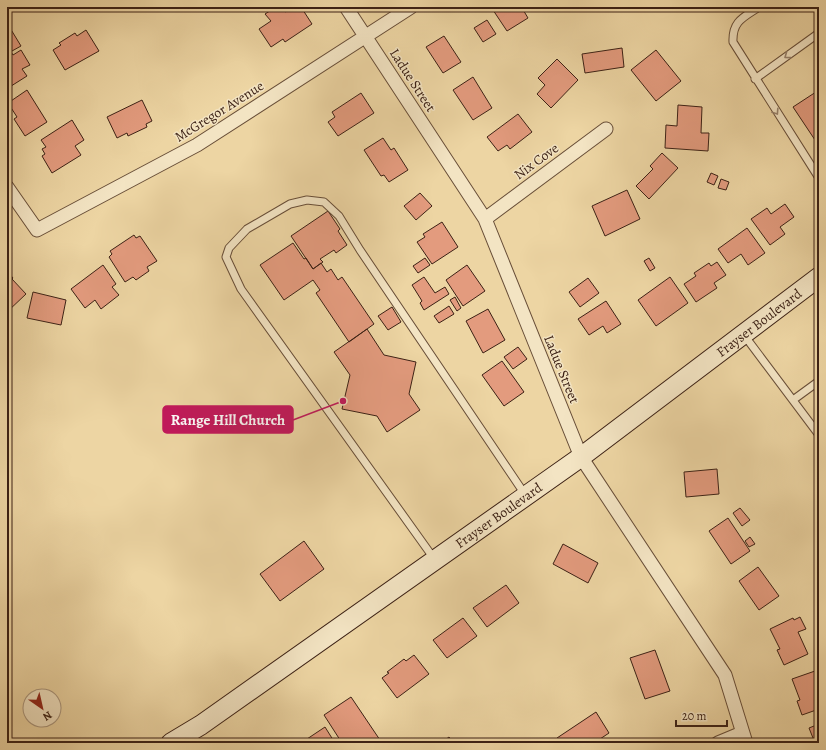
<svg xmlns="http://www.w3.org/2000/svg" width="826" height="750" font-family="Alegreya,serif">
<style>
.building{fill:#e39b7e;stroke:#3c2115}
.lines{fill:none;stroke-linecap:round;stroke-linejoin:round}
.lane-casing{stroke:#684e38;stroke-width:9}
.street-casing{stroke:#684e38;stroke-width:15}
.secondary-casing{stroke:#3c2115;stroke-width:21}
.lane{stroke:#f3e4c3;stroke-width:7}
.street{stroke:#f3e4c3;stroke-width:13}
.secondary{stroke:#f3e4c3;stroke-width:19}
.oneway{stroke:#98826c}
.labels{text-anchor:middle;stroke-width:3;stroke-linejoin:round;paint-order:stroke}
.street-label{font-size:14px;fill:#3c2115;stroke:#f3e4c3}
.leader{fill:none;stroke:#c2185b;stroke-width:1.5}
.callout-dot{fill:#c2185b;stroke:#f3e4c3;stroke-width:1.5}
.callout{fill:#c2185b;stroke:#c2185b;stroke-width:1.5}
.callout-label{font-size:15px;text-anchor:middle;font-weight:bold;fill:#fff}
</style>
<rect width="100%" height="100%" fill="#edd5a3"/>
<filter id="stains"><feTurbulence type="fractalNoise" baseFrequency=".005" numOctaves="4"/><feColorMatrix values="0 0 0 0 .2 0 0 0 0 .09 0 0 0 0 .02 0 0 0 .5 -.17"/></filter>
<radialGradient id="worn" r=".72"><stop offset=".6" stop-color="#630" stop-opacity="0"/><stop offset="1" stop-color="#630" stop-opacity=".3"/></radialGradient>
<!-- building -->
<path class="building" d="M276,7H282L285,12L293,7H301L312,24L285,42L283,39L271,47L259,29L271,21L265,14Z
M491,7H524L522,8L528,18L507,31Z
M487,20L496,34L483,42L474,28Z
M7,23L21,46L12,51L7,43Z
M86,30L99,51L65,70L53,50L61,45L59,43L75,33L77,36Z
M444,36L461,62L443,73L426,47Z
M8,47L13,55L21,50L30,65L22,69L27,76L8,88L7,48Z
M622,48L624,67L585,73L582,54Z
M656,50L681,81L656,101L631,70Z
M557,59L578,80L551,108L537,94L545,85L538,78Z
M473,77L492,108L473,120L453,90Z
M27,90L47,122L25,136L14,119L17,117L8,103Z
M819,90V146L793,107Z
M361,93L374,113L338,136L328,122L335,117L332,112Z
M142,100L152,121L146,124L147,127L128,136L127,133L117,138L107,117Z
M678,105L702,107L701,133H709L708,151L665,148L666,125L677,126Z
M518,114L532,132L510,149L507,145L498,151L487,137Z
M72,120L84,140L75,146L81,155L52,173L42,156L45,154L42,149L46,147L41,140Z
M383,138L391,150L394,148L408,170L389,182L384,175L381,176L364,150Z
M662,153L678,168L649,199L636,186L653,169L650,166Z
M711,173L718,176L714,185L707,182Z
M721,179L729,182L726,190L718,188Z
M627,190L640,219L605,236L592,206Z
M420,193L432,206L416,220L404,206Z
M785,204L794,217L780,227L785,234L770,245L751,219L767,208L771,214Z
M328,211L340,229L338,231L347,245L336,253L334,250L320,259L323,262L313,269L291,236Z
M442,222L458,247L432,264L417,242L425,237L423,234Z
M747,228L765,253L748,265L741,254L728,263L718,249Z
M134,235L136,238L140,236L157,261L147,267L149,271L136,280L133,277L125,282L109,257L112,254L110,251Z
M293,243L304,259L306,258L313,269L321,263L327,272L331,269L338,280L342,277L374,324L349,342L316,293L320,290L313,280L284,300L260,265Z
M425,258L430,265L418,273L413,266Z
M649,258L655,268L650,271L644,261Z
M717,262L726,275L714,283L717,288L696,302L684,284L696,276L694,273L709,263L711,266Z
M103,265L116,284L112,287L119,295L101,309L95,300L85,308L71,289Z
M467,265L485,291L463,306L446,280Z
M7,271L13,278L12,279L26,294L7,312Z
M424,277L435,293L445,287L449,294L424,310L420,303L422,301L412,285Z
M670,277L688,303L656,326L638,300Z
M588,278L599,293L580,307L569,292Z
M33,292L66,300L61,325L27,318Z
M455,297L461,308L457,311L450,300Z
M606,301L621,324L607,333L603,326L589,335L578,319Z
M449,306L454,314L439,323L434,316Z
M392,307L401,322L388,330L378,316Z
M488,309L505,340L483,353L466,321Z
M367,329L384,355L416,362L409,394L420,410L387,432L377,416L342,409L350,375L334,352Z
M518,347L527,359L513,369L504,357Z
M502,361L524,392L504,406L482,375Z
M717,469L719,494L686,497L684,472Z
M740,508L750,520L742,526L733,513Z
M728,518L750,551L731,564L709,531Z
M750,537L755,544L749,547L745,541Z
M304,541L324,569L280,601L260,574Z
M563,544L598,563L588,583L553,564Z
M758,567L779,596L759,610L739,581Z
M506,585L519,603L487,627L473,608Z
M800,617L806,629L798,632L808,654L784,665L777,650L780,649L770,629L793,618L794,620Z
M463,618L477,636L447,658L433,640Z
M655,650L670,691L645,699L630,658Z
M414,655L429,674L397,698L382,678L389,673L387,672L404,659L406,661Z
M815,671L819,680V709L802,715L797,701L800,700L792,679Z
M351,697L382,743H342L324,715Z
M596,712L609,733L594,743H560L557,738Z
M819,724V743H815L809,728Z
M325,727L335,743H301Z
M449,737L454,743H441Z"/>
<g class="lines">
<defs>
<path id="lane" d="M759,7C744,17 732,21 733,42L819,178
M755,79L819,33
M744,335L819,435
M793,400L819,381
M435,560L241,289L226,257L229,248L247,229L290,204L307,200L324,202L339,216L360,250L526,496"/>
<path id="street" d="M346,7L485,219L581,457L725,675L746,743
M7,187L37,230L197,145L411,7
M485,219L606,129
M718,743L742,733"/>
<g id="secondary">
<path id="s1" d="M171,743L201,725L581,457L819,277"/>
</g>
</defs>
<!-- lane casing -->
<use href="#lane" class="lane-casing"/>
<!-- street casing -->
<use href="#street" class="street-casing"/>
<!-- secondary casing -->
<use href="#secondary" class="secondary-casing"/>
<!-- lane -->
<use href="#lane" class="lane"/>
<!-- street -->
<use href="#street" class="street"/>
<!-- secondary -->
<use href="#secondary" class="secondary"/>
</g>
<!-- one-way arrows -->
<defs><path id="oneway-chevron" d="M-2-3.5L2.5 0L-2 3.5" fill="none" stroke-width="1.6" stroke-linecap="round" stroke-linejoin="round"/></defs>
<g class="oneway">
<use href="#oneway-chevron" transform="translate(787 56) rotate(144)"/>
<use href="#oneway-chevron" transform="translate(776 112) rotate(57)"/>
</g>
<g class="labels">
<!-- street labels -->
<g class="street-label">
<text transform="translate(413 80) rotate(57)" y="5">Ladue Street</text>
<text transform="translate(219 111) rotate(-32)" y="5">McGregor Avenue</text>
<text transform="translate(536 161) rotate(-36)" y="5">Nix Cove</text>
<text dy="5" stroke="none"><textPath href="#s1" startOffset="723">Frayser Boulevard</textPath></text>
<text transform="translate(562 369) rotate(68)" y="5">Ladue Street</text>
<text dy="5" stroke="none"><textPath href="#s1" startOffset="399">Frayser Boulevard</textPath></text>
</g>
</g>
<!-- callouts -->
<path class="leader" d="M343 401L293 420"/>
<circle class="callout-dot" cx="343" cy="401" r="4"/>
<rect class="callout" x="163" y="406" width="130" height="27" rx="4"/>
<g class="callout-label">
<text x="228" y="425">Range Hill Church</text>
</g>
<!-- margin -->
<rect width="826" height="750" fill="none" stroke="#edd5a3" stroke-width="24"/>
<rect x="8" y="8" width="810" height="734" fill="none" stroke="#3c2115" stroke-width="2"/>
<rect x="12" y="12" width="802" height="726" fill="none" stroke="#3c2115"/>
<!-- north arrow -->
<g transform="translate(42 708) rotate(146)"><circle r="19" fill="#f3e4c3" stroke="#aa967d"/>
<path d="M0-3L7 15L0 10L-7 15Z" fill="#8f2418"/>
<text y="-6" font-size="11" font-weight="bold" text-anchor="middle" fill="#3c2115">N</text>
</g>
<!-- scale -->
<path d="M676 720v6h51v-6" fill="none" stroke="#3c2115" stroke-width="2"/>
<text x="682" y="720" font-size="12" fill="#3c2115" stroke="#f3e4c3" stroke-width="3" paint-order="stroke">20 m</text>
<rect width="100%" height="100%" filter="url(#stains)"/>
<rect width="100%" height="100%" fill="url(#worn)"/>
</svg>
